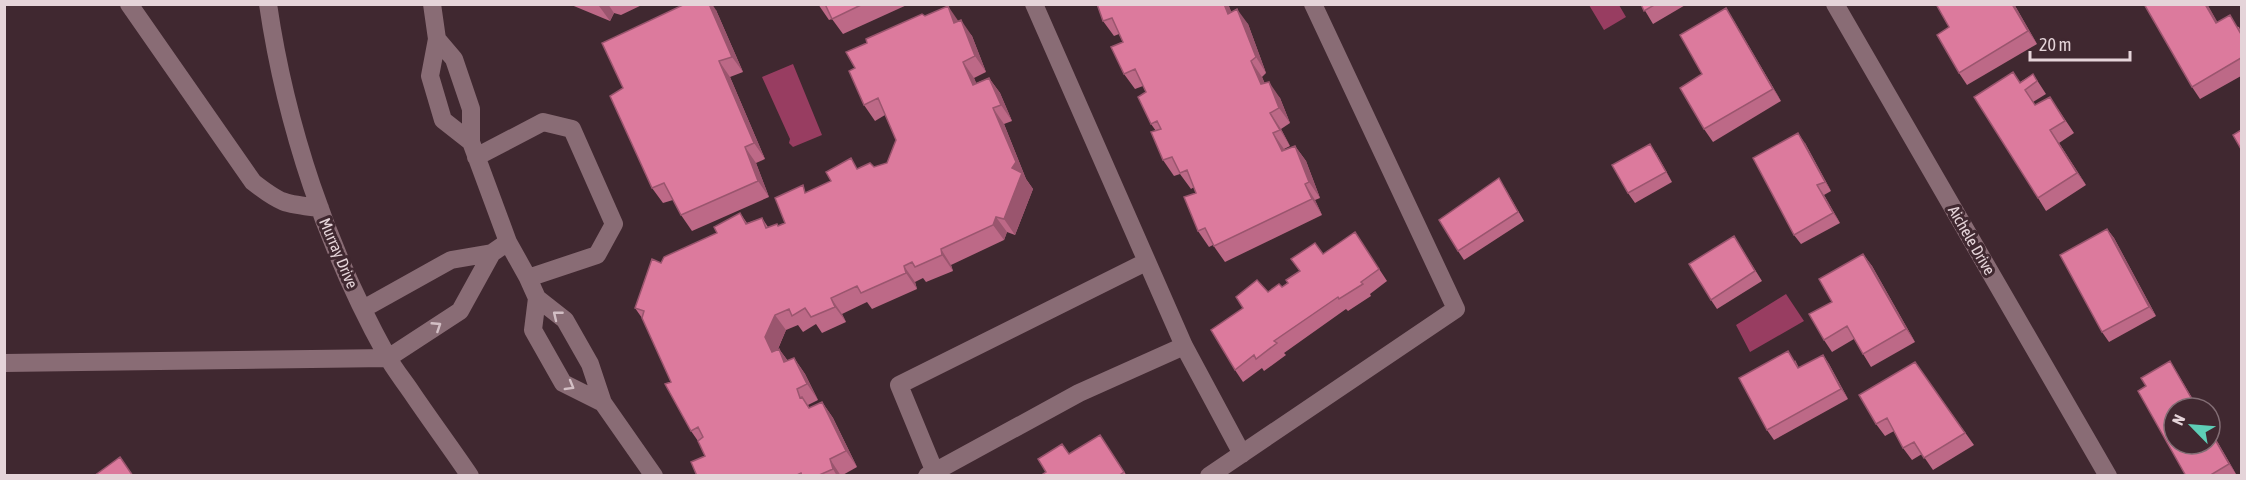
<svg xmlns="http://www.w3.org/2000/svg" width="2246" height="480" font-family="'Asap Condensed',sans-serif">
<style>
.water{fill:#983d61}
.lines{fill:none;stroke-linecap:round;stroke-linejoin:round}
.minor{stroke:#896c75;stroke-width:18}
.wall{fill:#bd6987}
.shaded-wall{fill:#9a556e}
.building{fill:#dc7a9d;stroke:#9a556e;stroke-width:1.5}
.oneway{stroke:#d3bfc5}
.labels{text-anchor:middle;stroke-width:6;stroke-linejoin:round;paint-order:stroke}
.street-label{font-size:16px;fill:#e5d4d9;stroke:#402830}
</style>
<rect width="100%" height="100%" fill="#402830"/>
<!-- water -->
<path class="water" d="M1589,5H1619L1626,17L1604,30Z
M793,64L822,135L793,147L789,143L790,139L762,77Z
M1786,294L1804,321L1750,352L1736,325Z"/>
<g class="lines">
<!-- minor -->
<path class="minor" d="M129,4L253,182C281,204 285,204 320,208
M268,4C286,127 327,248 387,356C394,369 404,381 412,393C431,421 451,448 470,476
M432,4L437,39L430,76L443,120L471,142
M1034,4L1184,346L1242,454
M1835,4L2108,476
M437,39L454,59L471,109V142L508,242L528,278L537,298L533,330L563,383L603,403
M476,157L543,122L572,129L614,224L597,255L528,278
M537,298L565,320L590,364L603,403L654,476
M363,309L451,260L492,253
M4,363L388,358L460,311L492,253L508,242
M934,470L899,385L1146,262
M927,476L1079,393L1184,346
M1209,476L1456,309L1313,4"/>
</g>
<!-- wall -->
<path class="wall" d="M569,4H644L621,15L614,13L610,21Z
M818,4H909L843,34L832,19L829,20Z
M1097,4H1228L1231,12L1248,24L1266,73L1262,77L1265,84L1280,98L1290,123L1281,129L1290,146L1284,149L1285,150L1295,146L1306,161L1320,198L1315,200L1322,215L1225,262L1213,245L1209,247L1198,231L1196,193L1194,187L1191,189L1180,174L1174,176L1163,160L1156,131L1151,124L1146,92L1143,86L1135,89L1124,74L1123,42L1119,34L1114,36L1103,21Z
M1641,4H1687L1653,24Z
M1936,4H2014L2037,44L1967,85L1959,73L1949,27Z
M2144,4H2207L2217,22L2239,27L2241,32V76L2200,99L2192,87Z
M1726,8L1734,21L1781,101L1713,142L1704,129L1702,74Z
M716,10L743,72L730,77L765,159L756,163L769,197L692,231L681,215L673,200L663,203L652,188L623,88Z
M925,16L958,21L972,36L986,72L974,78L976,83L989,78L1000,93L1012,121L1004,124L1026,179L1033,189L1015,235L1007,232L1004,240L951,265L953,271L926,282L923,278L915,282L917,289L872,309L867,302L842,314L846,322L822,333L816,324L803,332L798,325L786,330L778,349H779L788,361L794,358L805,374L818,400L808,405L810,408L822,402L833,418L857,467L841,476H697L705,456L698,441L691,431L671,382L642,318L635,308L661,263L717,233L740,213L747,223L762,218L768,227L778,226L785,223L807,192L858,169L874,167L887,163L896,140L885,115L875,121L864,105Z
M2013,72L2020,82L2033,74L2046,94L2033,102L2035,105L2058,109L2074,133L2059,143L2086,185L2046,211L2038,198Z
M1805,143L1831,191L1824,195L1840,223L1801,244L1794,235Z
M1656,153L1672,182L1635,203L1628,193Z
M1505,188L1524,221L1464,260L1458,251Z
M2107,229L2114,238L2156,316L2109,342L2102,332Z
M1355,232L1387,281L1370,294L1371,296L1348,311L1346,309L1284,353L1286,355L1264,371L1262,368L1243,382L1235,370L1268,292L1282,287L1323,254Z
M1734,236L1762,281L1717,309L1711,300Z
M1863,254L1872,266L1915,342L1871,367L1854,339L1832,352L1824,340L1832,302Z
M1823,355L1829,364L1848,399L1774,440L1767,430L1795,360L1799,368Z
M2170,361L2176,371L2198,408H2174L2210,429L2236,474L2232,476H2186L2146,386Z
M1915,362L1974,445L1933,470L1922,454L1912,460L1903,448L1894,431L1885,436L1876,424Z
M1100,435L1127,476H1040L1069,454Z"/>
<!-- shaded-wall -->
<path class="shaded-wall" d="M599,4H608L614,13L610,21L599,6Z
M709,4H712L716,10L743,72L732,57Z
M1224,4H1228L1239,29L1228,14Z
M2012,4H2014L2037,44L2028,31Z
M2205,4H2207L2225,35L2216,23Z
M948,6L959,22L954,23Z
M1726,8L1734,21L1781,101L1773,89Z
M1237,9L1248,24L1266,73L1256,57Z
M961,20L972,36L986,72L975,56Z
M719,61L730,77L765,159L754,143Z
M1251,61L1262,77L1272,100L1261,84Z
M963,62L974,78L984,100L973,85Z
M989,78L1000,93L1012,121L1001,105Z
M1269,82L1280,98L1290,123L1279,108Z
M993,108L1004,124L1026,179L1033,189L1015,235L1004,219L1012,168Z
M1270,113L1281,129L1290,146L1280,130Z
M2050,130L2059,143L2086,185L2077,173Z
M1273,133L1284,149L1293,166L1282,151Z
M1798,133L1805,143L1831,191L1825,182Z
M1650,144L1656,153L1672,182L1666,172Z
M1295,146L1306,161L1320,198L1309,182Z
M745,147L756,163L769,197L758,181Z
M1305,184L1315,200L1322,215L1312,199Z
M1817,185L1824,195L1840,223L1833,213Z
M996,217L1007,232L1004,240L993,225Z
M2107,229L2114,238L2156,316L2149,307Z
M941,249L951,265L953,271L942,255Z
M1863,254L1872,266L1915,342L1906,329Z
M904,266L915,282L917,289L906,273Z
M831,298L842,314L846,322L835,307Z
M775,315L786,330L776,353L772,352L765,337Z
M779,349L790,364L784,362Z
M1823,355L1829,364L1848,399L1841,389Z
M794,358L805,374L818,400L807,384Z
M2170,361L2176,371L2198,408H2197Z
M822,402L833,418L857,467L846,451Z
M2210,429L2236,474L2229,464L2210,431Z
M830,459L841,476H837L833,469Z"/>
<!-- building -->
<path class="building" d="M685,4H709L732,57L719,61L754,143L745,147L758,181L681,215L664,183L652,188L610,96L623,88L602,43Z
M825,4H863L832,19Z
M1097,4H1224L1228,14L1237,9L1256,57L1251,61L1261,84L1269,82L1279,108L1270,113L1280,130L1273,133L1282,151L1295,146L1309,182L1305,184L1312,199L1214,246L1205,228L1198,231L1184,197L1196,193L1187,170L1180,173L1172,157L1163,160L1151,132L1161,129L1157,121L1151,124L1138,97L1146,92L1135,69L1124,74L1111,47L1123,42L1112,18L1103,21Z
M1641,4H1656L1644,11Z
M1936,4H2012L2028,31L1959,73L1937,35L1949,27Z
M2144,4H2205L2216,23L2230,15L2241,34V58L2192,87Z
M948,6L954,23L961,20L975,56L963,62L973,85L989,78L1001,105L993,108L1016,162L1012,168L1022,173L1004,219L996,217L993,225L941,249L942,255L915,267L912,262L904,266L906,273L861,293L857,286L831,298L835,307L811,317L805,308L792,316L789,309L775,315L765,337L772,352L779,349L784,362L794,358L807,384L797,389L800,398L802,397L809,408L822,402L846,451L830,459L833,469L817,476H802L801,473L795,476H697L691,462L705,456L698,441L703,437L698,427L691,431L665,384L671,382L642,318L644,311L635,308L652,259L661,263L664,257L717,233L714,227L740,213L746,224L762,218L766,228L777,224L778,226L785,223L775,198L803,185L805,193L831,181L826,172L851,158L857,169L870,163L874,167L887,163L896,140L878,98L864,105L849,71L855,68L846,52L867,43L866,39L922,14L925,16Z
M1726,8L1773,89L1704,129L1680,88L1702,74L1680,35Z
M2013,72L2020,83L2033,74L2037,81L2025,90L2035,105L2050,97L2065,121L2050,130L2077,173L2038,198L1974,97Z
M2241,130V149L2233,135Z
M1798,133L1825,182L1817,185L1833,213L1794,235L1753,158Z
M1650,144L1666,172L1628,193L1612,165Z
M1499,178L1518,212L1458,251L1439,220Z
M2107,229L2149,307L2102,332L2060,255Z
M1355,232L1379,269L1361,282L1363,284L1339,299L1338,297L1274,341L1277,343L1256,359L1254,355L1235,370L1211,330L1243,308L1236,297L1257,280L1268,292L1279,284L1282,287L1288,283L1286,280L1300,271L1291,259L1315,243L1323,254Z
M1734,236L1755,271L1711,300L1689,264Z
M1863,254L1906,329L1863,354L1847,326L1824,340L1809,314L1832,302L1819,279Z
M1788,351L1798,368L1823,355L1841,389L1767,430L1739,378Z
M2170,361L2197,408H2174V444H2210V431L2229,464L2209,476H2186L2138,391L2146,386L2141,378Z
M1915,362L1965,433L1924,458L1914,442L1903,448L1887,418L1876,424L1859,395Z
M1100,435L1124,472L1118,476H1040L1046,472L1038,459L1062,444L1069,454Z
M120,457L133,476H94Z"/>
<!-- one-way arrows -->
<defs><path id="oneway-chevron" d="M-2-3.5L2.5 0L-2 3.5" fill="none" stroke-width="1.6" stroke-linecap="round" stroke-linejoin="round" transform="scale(1.5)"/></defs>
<g class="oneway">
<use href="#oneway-chevron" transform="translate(557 315) rotate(-141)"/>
<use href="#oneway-chevron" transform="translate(437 326) rotate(-33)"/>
<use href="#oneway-chevron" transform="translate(570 386) rotate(30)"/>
</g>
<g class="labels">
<!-- street labels -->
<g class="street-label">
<text transform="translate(1972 240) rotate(60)" y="6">Aichele Drive</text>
<text transform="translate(339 253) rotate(67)" y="6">Murray Drive</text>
</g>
</g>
<!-- border -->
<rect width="2246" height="480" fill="none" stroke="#e5d4d9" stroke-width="12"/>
<!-- north arrow -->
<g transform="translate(2192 426) rotate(295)"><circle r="28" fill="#402830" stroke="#826d74" stroke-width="1.5"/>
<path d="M0-4.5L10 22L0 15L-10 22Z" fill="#5eceb7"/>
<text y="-9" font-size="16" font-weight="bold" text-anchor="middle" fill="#e5d4d9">N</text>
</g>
<!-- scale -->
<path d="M2030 51v9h100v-9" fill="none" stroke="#e5d4d9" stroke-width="3"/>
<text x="2039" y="51" font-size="18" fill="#e5d4d9" stroke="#402830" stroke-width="4.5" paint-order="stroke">20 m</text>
</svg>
